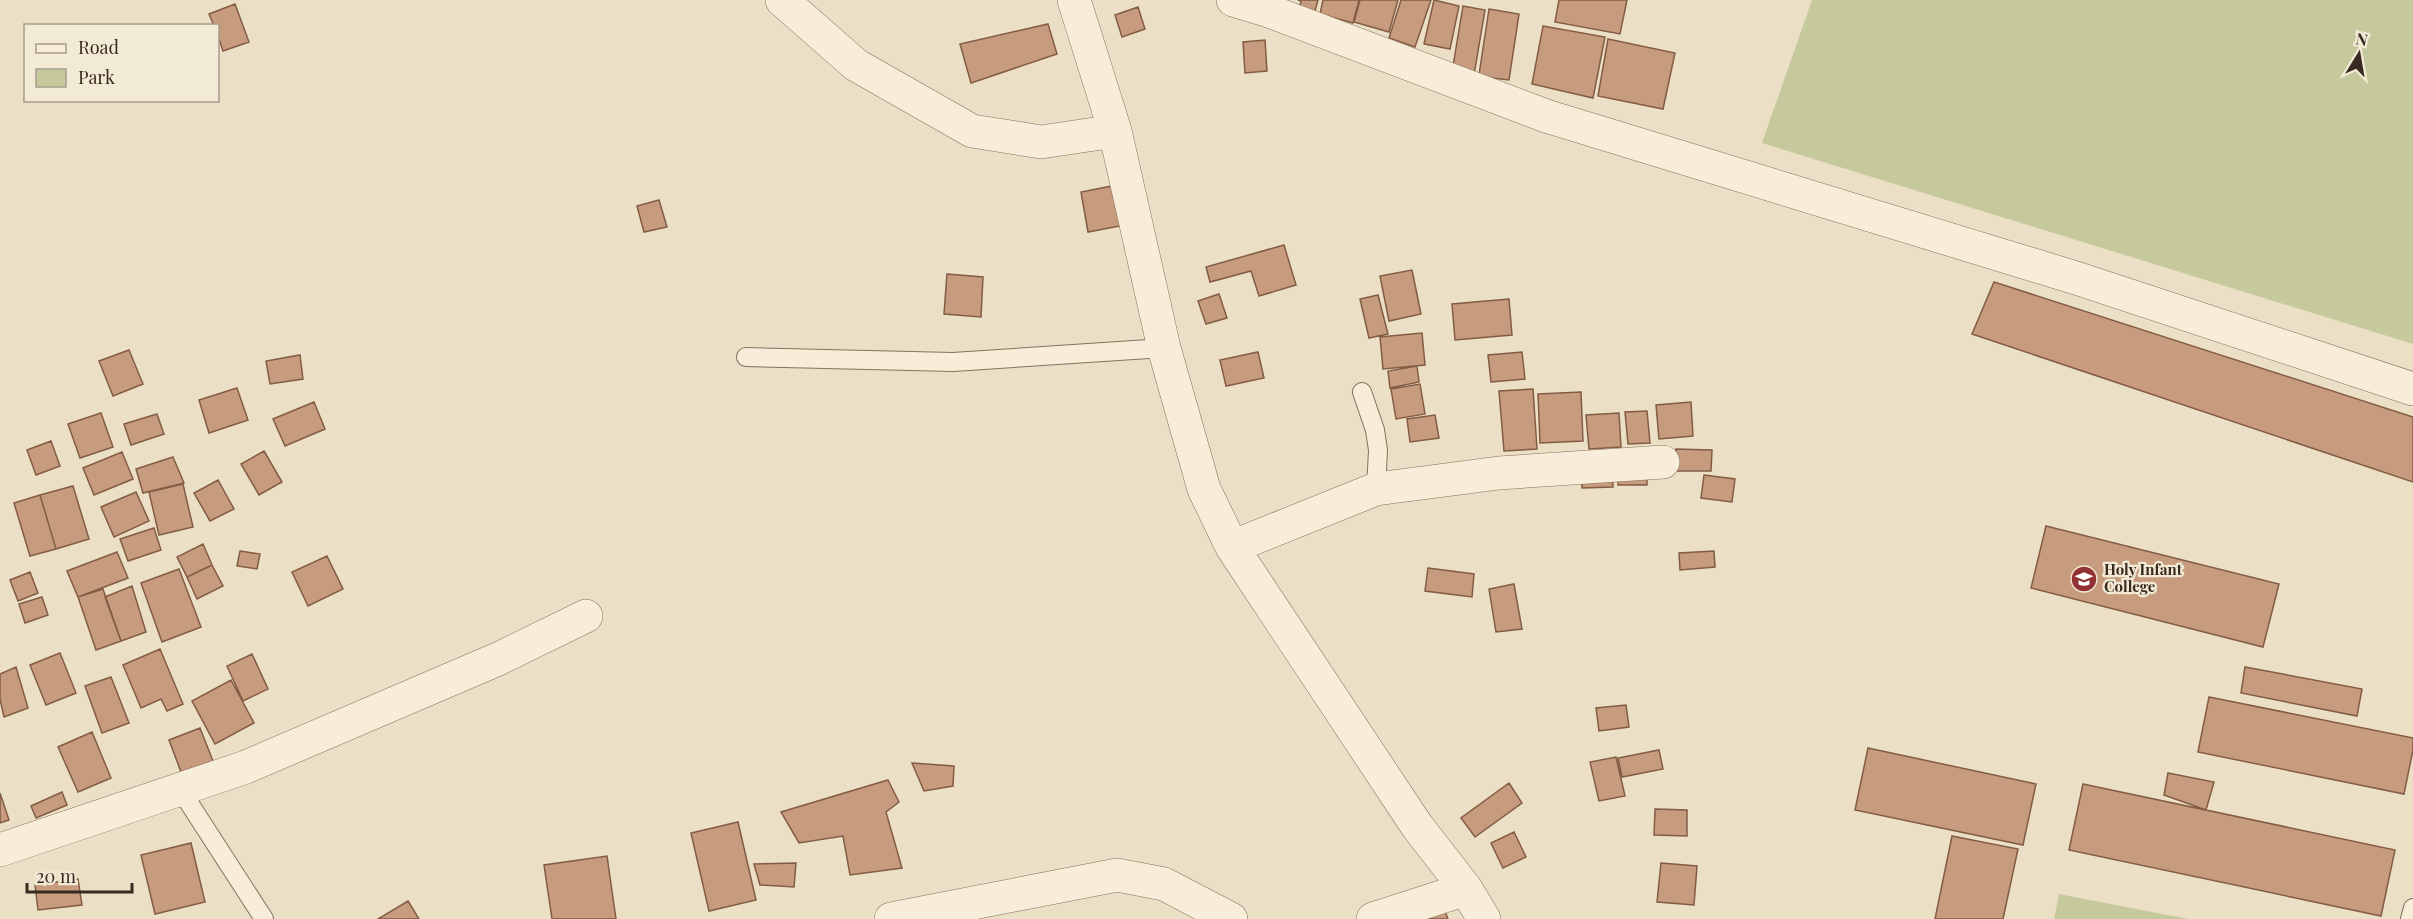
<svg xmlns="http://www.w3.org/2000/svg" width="2413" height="919" font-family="'Playfair Display',serif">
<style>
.green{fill:#c5c99b}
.building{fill:#c79b7e;stroke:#835c44;stroke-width:1.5}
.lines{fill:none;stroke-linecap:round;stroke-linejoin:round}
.lane-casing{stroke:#86725d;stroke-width:20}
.street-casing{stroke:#86725d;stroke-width:34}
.lane{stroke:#f7edd9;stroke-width:18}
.street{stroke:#f7edd9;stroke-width:33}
.labels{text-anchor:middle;stroke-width:4.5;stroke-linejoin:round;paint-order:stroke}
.poi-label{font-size:15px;font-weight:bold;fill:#372a20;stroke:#f3ead5;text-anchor:start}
</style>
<rect width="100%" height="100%" fill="#ebdfc6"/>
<!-- green -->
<path class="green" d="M1812,0H2413V344L1762,143Z
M2059,894L2188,919H2054Z"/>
<!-- building -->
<path class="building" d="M1298,0H1318L1313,18L1298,14L1301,1Z
M1323,0H1359L1353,23L1320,14Z
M1360,0H1398L1389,32L1354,22Z
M1401,0H1431L1415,47L1389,38Z
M1434,0L1459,6L1450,49L1424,44Z
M1559,0H1627L1620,34L1555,22Z
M235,4L249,42L223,51L218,36V26H214L209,14Z
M1463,6L1485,10L1474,75L1452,72Z
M1138,7L1145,29L1122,37L1115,15Z
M1489,9L1519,14L1509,80L1492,78L1490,89L1479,75Z
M1048,24L1057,54L971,83L960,44Z
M1543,26L1605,37L1593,98L1532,84Z
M1608,39L1675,53L1663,109L1598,96Z
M1265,40L1267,71L1245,73L1243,42Z
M1112,186L1120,226L1088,232L1081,192Z
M659,200L667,227L644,232L637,206Z
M1284,245L1296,285L1259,296L1251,271L1210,282L1206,267Z
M1412,270L1421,314L1389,321L1380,276Z
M947,274L983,277L981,317L944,314Z
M1994,282L2413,417V482L1972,334Z
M1219,294L1227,318L1206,324L1198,301Z
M1378,295L1388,334L1369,338L1360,299Z
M1509,299L1512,335L1455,340L1452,304Z
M1422,333L1425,365L1383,369L1380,337Z
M129,350L143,384L113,396L99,361Z
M1258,352L1264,378L1226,386L1220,360Z
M1522,352L1525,379L1491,382L1488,355Z
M300,355L303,379L270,384L266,361Z
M1417,366L1419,382L1390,388L1388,371Z
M1420,384L1425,414L1396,419L1391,389Z
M237,388L248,420L209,433L199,400Z
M1533,389L1537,449L1504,451L1499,391Z
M1581,392L1583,441L1540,443L1538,394Z
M314,402L325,429L285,446L273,419Z
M1691,402L1693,436L1659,439L1656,405Z
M1647,411L1650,443L1628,444L1625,412Z
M101,413L113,447L80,458L68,424Z
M1619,413L1621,447L1589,449L1586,415Z
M157,414L164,434L131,445L124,424Z
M1435,415L1439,438L1410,442L1407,419Z
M51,441L60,466L36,475L27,450Z
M1676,449L1712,450L1711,471H1675Z
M264,451L282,482L259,495L241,464Z
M122,452L133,479L94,495L83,468Z
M173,457L184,483L143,493L136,469Z
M1618,466H1647V485H1618Z
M1612,467L1613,487L1582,488L1581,469Z
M1704,475L1735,479L1732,502L1701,498Z
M218,480L234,509L210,521L194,493Z
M183,484L193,527L159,535L149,492Z
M73,486L89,539L56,549L40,495Z
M136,492L149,521L114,537L101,507Z
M40,495L56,549L30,556L14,503Z
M2046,526L2279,584L2263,647L2031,588Z
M154,528L161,550L128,561L120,539Z
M203,544L212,565L187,577L177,557Z
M240,551L260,554L257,569L237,566Z
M1714,551L1715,567L1680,570L1679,553Z
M117,552L128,578L78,597L67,571Z
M327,556L343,589L308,606L292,572Z
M212,565L223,586L197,599L187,577Z
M1428,568L1474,574L1472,597L1425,591Z
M179,569L201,627L162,642L141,583Z
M30,572L38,593L18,601L10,580Z
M1514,584L1522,629L1496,632L1489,589Z
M132,586L146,632L121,641L105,597Z
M103,589L121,641L96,650L78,597Z
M42,597L48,615L25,623L19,604Z
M160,649L183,704L167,711L161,699L141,708L123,665Z
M60,653L76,693L46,705L30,665Z
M252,654L268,689L243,701L227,666Z
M16,667L28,708L4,717L0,699V674Z
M2245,667L2362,689L2357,716L2241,693Z
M111,677L129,723L102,733L85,686Z
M231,680L254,723L215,744L192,701Z
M2209,697L2413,738V750L2404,794L2198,752Z
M1626,705L1629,727L1599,731L1596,708Z
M200,728L213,761L181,772L169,740Z
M92,732L111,778L78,792L58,747Z
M1868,748L2036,784L2023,845L1855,810Z
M1659,750L1663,769L1622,777L1618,758Z
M1616,757L1625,796L1599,801L1590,762Z
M912,763L954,766L953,786L924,791Z
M2168,773L2214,782L2206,810L2164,795Z
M888,780L899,802L886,812L902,868L850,875L843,836L799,843L781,812Z
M1509,783L1522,803L1475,837L1461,818Z
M2083,784L2395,850L2381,916L2069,850Z
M62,792L67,805L36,818L31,806Z
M0,793L9,820L0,823Z
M1655,809L1687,810V836L1654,835Z
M738,822L756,900L709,911L691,833Z
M1514,832L1526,857L1503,868L1491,843Z
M1952,836L2018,849L2003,919H1935Z
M191,843L205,902L155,914L141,855Z
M607,856L616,919H552L544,865Z
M796,863L794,887L760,885L754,864Z
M1661,863L1697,866L1694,905L1657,902Z
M78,879L82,905L38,910L35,885Z
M408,901L419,919H378Z
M1445,911L1448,919H1419Z"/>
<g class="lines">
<defs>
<path id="lane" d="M746,357L953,362L1164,348
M1362,392L1375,430L1378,450L1376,489
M180,789L264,919
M2410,919L2413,908"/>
<path id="street" d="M782,0L856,65L972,131L1041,142L1115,131
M1074,0L1115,131L1164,348L1204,489L1232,547L1417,826L1466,889L1484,919
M1233,0L1269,11L1546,116L2076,278L2413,389
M1232,547L1376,489L1499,473L1663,462
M0,850L246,767L498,659L586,616
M891,919L1117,875L1164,884L1231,919
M1373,919L1466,889"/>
</defs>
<!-- lane casing -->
<use href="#lane" class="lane-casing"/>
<!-- street casing -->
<use href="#street" class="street-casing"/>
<!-- lane -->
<use href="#lane" class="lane"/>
<!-- street -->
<use href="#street" class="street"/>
</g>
<!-- icons -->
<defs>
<symbol id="university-disc" viewBox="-11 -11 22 22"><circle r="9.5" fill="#913134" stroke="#f3ead5"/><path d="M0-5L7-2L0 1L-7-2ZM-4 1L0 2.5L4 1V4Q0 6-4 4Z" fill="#fff"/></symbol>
</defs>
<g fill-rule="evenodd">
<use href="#university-disc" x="2069" y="564" width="30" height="30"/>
</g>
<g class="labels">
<!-- poi labels -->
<g class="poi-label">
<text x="2104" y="575">Holy Infant<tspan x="2104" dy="17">College</tspan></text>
</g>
</g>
<!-- legend -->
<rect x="24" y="24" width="195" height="78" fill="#f3ead5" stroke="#a89d8d" stroke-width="1.5"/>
<rect x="36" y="44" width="30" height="9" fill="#f7edd9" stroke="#a89d8d" stroke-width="1.5"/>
<text x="78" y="54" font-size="18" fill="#372a20">Road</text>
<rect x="36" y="69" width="30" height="18" fill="#c5c99b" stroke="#a89d8d" stroke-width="1.5"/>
<text x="78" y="84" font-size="18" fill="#372a20">Park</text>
<!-- north arrow -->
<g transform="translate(2359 54) rotate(11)" stroke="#f3ead5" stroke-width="4.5" paint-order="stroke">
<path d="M0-4.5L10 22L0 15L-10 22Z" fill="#372a20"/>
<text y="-9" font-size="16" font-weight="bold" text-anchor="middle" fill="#372a20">N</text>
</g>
<!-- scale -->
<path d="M27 883v9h105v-9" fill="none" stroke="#372a20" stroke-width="3"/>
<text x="36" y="883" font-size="18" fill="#372a20" stroke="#f3ead5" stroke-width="4.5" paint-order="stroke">20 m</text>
</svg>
